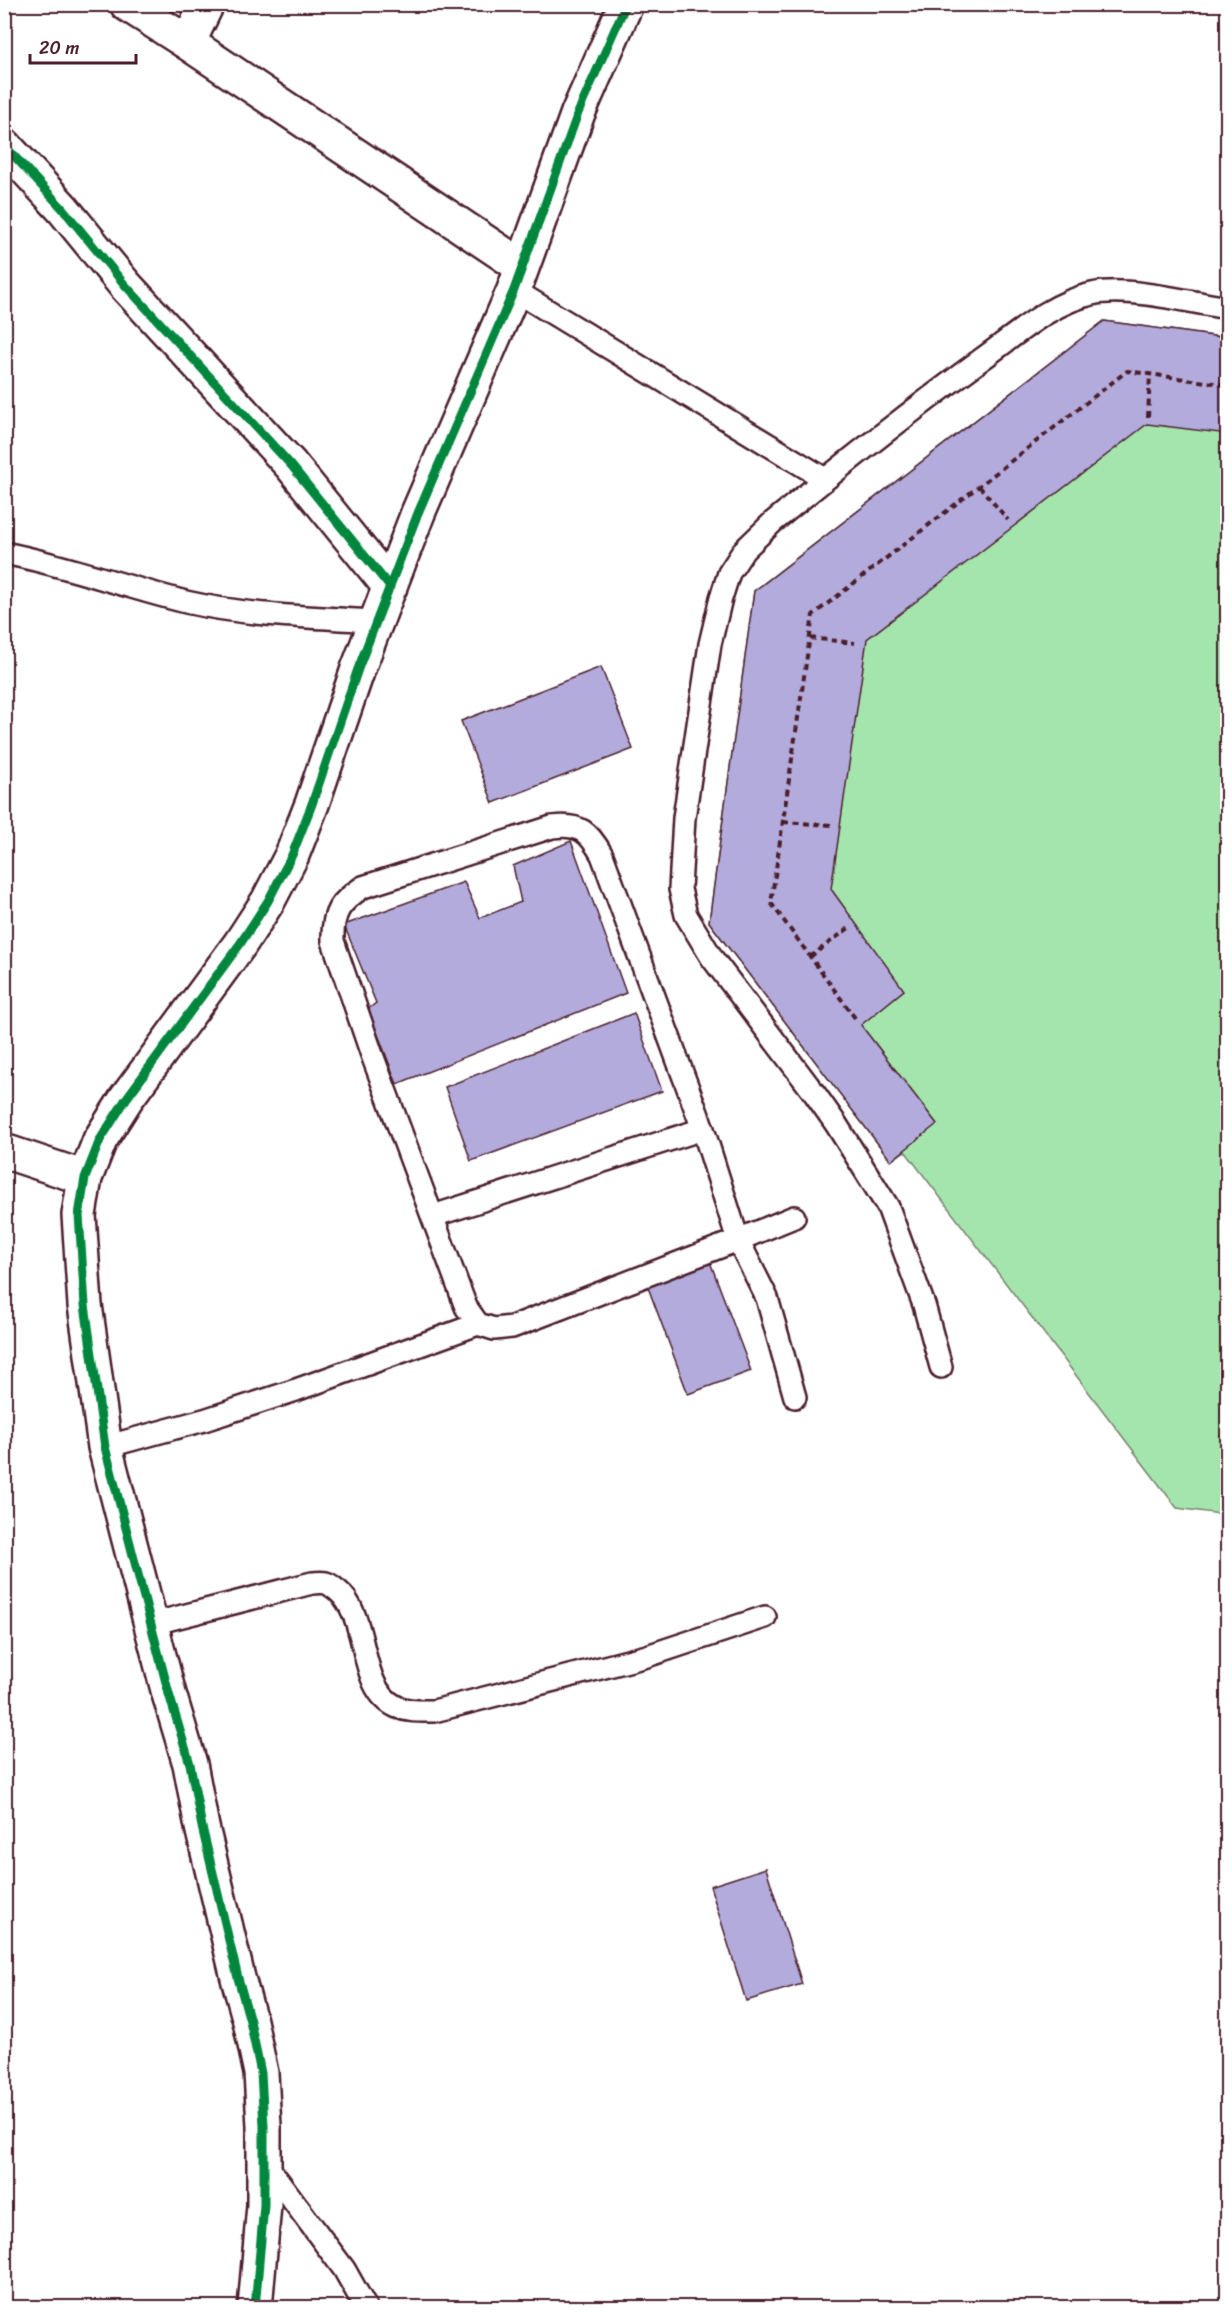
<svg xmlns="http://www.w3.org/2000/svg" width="1232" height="2312" font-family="Sriracha,sans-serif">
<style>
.green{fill:#a4e5ad;stroke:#77826c;stroke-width:1.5}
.building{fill:#b3abdc;stroke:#4a1f2b;stroke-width:1.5}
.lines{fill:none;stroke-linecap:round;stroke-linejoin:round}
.lane-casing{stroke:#4a1f2b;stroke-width:26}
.street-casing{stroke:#4a1f2b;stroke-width:38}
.path{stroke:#4a1f2b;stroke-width:4;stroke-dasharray:6 4.5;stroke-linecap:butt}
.lane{stroke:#fff;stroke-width:21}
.street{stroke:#fff;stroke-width:33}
.cycleway-casing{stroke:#fff;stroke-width:13}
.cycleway{stroke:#00873e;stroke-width:9}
</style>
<rect width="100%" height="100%" fill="#fff"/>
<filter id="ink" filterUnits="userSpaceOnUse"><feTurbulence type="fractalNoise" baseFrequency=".0167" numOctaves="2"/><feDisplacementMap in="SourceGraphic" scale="12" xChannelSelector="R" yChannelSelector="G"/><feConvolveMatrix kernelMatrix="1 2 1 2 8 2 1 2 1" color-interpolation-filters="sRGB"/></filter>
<g filter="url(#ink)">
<!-- green -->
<path class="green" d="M1104,321L1227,338V1515L1177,1508L905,1151L891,1161L709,922L754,591Z"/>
<!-- building -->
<path class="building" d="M1104,321L1228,338V434L1147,424L867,639L831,889L904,990L861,1025L937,1124L891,1161L709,922L754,591Z
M601,667L633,749L493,803L461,721Z
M571,841L626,993L397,1084L368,1009L376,1003L344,925L464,882L480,918L521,902L513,866Z
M634,1013L662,1091L471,1161L445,1087Z
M709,1259L751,1371L688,1394L646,1282Z
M766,1868L802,1984L746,2001L710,1886Z"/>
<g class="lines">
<defs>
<path id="lane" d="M514,290L825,479
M4,553C66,565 125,587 186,602C247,616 313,617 376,621
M433,1216L703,1129
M794,1217L738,1240L512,1327L494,1329L478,1324L466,1307L371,1052L333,941C332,912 340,902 363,887L552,827C580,823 589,832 602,855L703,1129L738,1240L767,1298L795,1397
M941,1367L924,1305L888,1207L836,1124L815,1094L712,958L686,915L680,889L684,818L710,644L721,598L729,573L744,550L773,522C841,466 911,411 982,359C1016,335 1050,303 1092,294C1127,286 1190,302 1228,308
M105,1447L204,1420L296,1390L478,1324
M151,1624L312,1583C316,1583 321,1582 326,1583C330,1584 334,1588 337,1590C371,1617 356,1689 397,1707C409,1712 422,1711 434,1711L647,1656L765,1617
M265,2163L344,2269L366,2308"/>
<path id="street" d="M127,4L188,43L521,266
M188,43L207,4
M4,145L63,209L125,285L291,465L390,587
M4,1151L85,1178
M255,2308L264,2205V2126L261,2073L250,2021L238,1978L202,1827L190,1764L169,1694L105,1447L85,1305L79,1215L85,1178L100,1140L126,1099L240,944L268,901L292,855L312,804L358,669L418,513L514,290L578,113L626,4"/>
</defs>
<!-- lane casing -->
<use href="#lane" class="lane-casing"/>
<!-- street casing -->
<use href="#street" class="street-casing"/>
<!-- path -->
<path class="path" d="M1148,417L1150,374
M979,486L1008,520
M810,638L855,643
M783,822L832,825
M810,957L849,928
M855,1018L771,903L813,615L1127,371L1228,385"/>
<!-- lane -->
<use href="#lane" class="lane"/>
<!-- street -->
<use href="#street" class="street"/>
<defs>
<path id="cycleway" d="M4,145L63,209L125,285L291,465L390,587
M255,2308L264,2205V2126L261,2073L250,2021L238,1978L202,1827L190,1764L169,1694L105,1447L85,1305L79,1215L85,1178L100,1140L126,1099L240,944L268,901L292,855L312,804L358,669L418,513L514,290L578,113L626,4"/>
</defs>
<!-- cycleway casing -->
<use href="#cycleway" class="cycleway-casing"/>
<!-- cycleway -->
<use href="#cycleway" class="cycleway"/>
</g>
</g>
<!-- margin -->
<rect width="1232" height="2312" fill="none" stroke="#fff" stroke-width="24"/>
<rect x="12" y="12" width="1208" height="2288" fill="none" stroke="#4a1f2b" stroke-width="2" filter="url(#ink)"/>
<!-- scale -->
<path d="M30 54v9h106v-9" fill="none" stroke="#4a1f2b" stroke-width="3"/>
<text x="39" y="54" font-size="18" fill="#4a1f2b" stroke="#ffffff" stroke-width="4.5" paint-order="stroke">20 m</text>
</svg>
